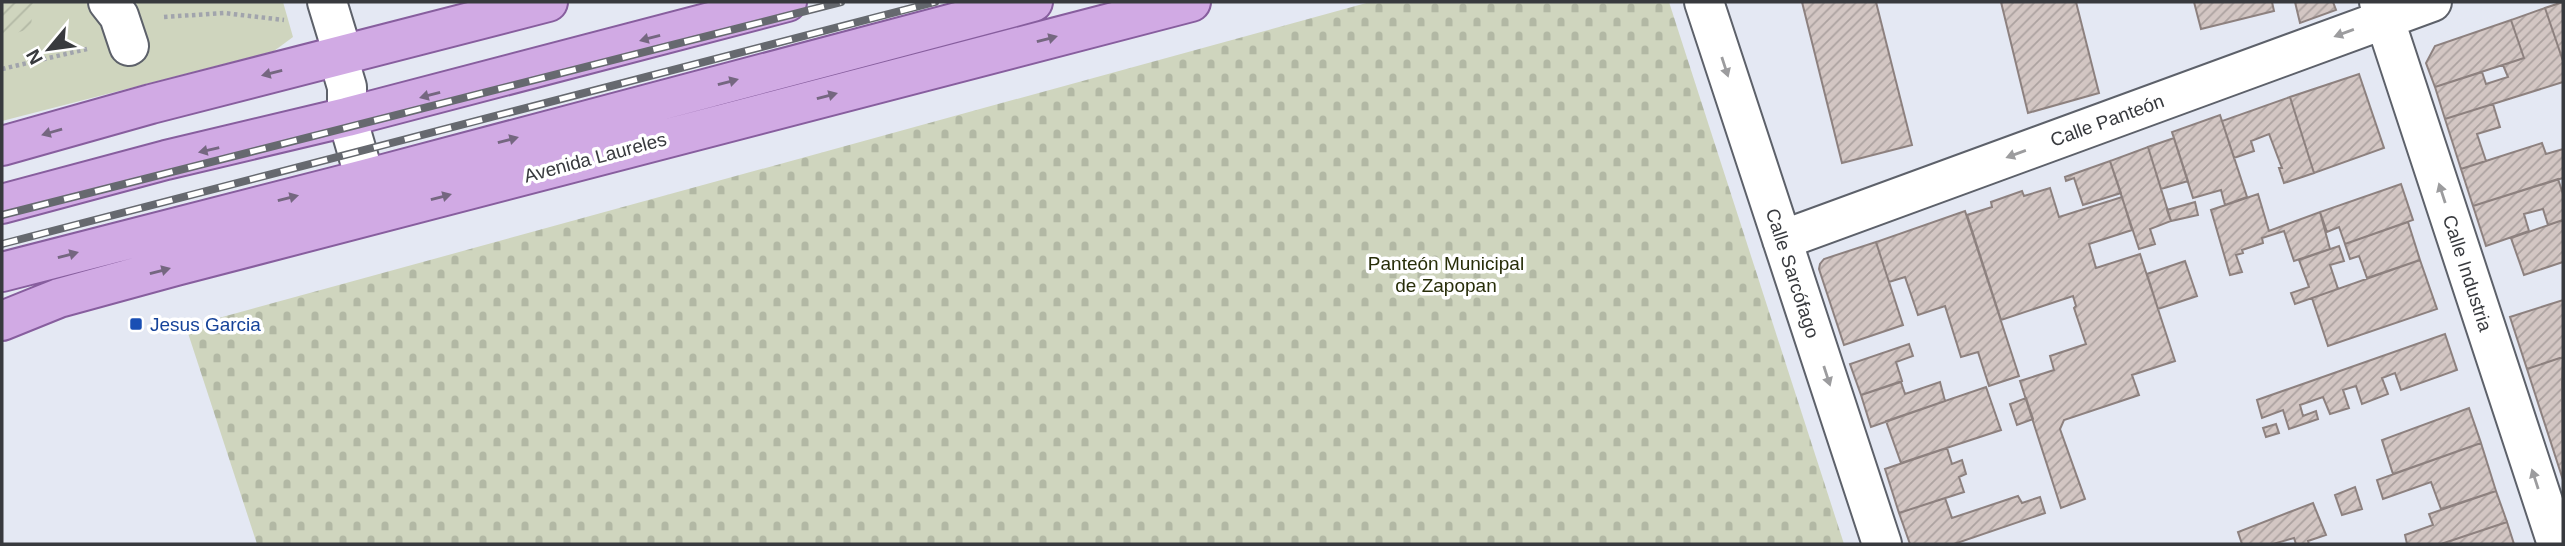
<svg xmlns="http://www.w3.org/2000/svg" width="2565" height="546" font-family="Helvetica,sans-serif">
<style>
.cemetery{fill:url(#cemetery-stones)}
.park{fill:#cfd5be}
.garden{fill:url(#garden-furrows)}
.building{fill:url(#building-hatch);stroke:#8d817f;stroke-width:2}
.lines{fill:none;stroke-linecap:round;stroke-linejoin:round}
.minor-casing{stroke:#5d616a;stroke-width:42}
.major-casing{stroke:#875e9e;stroke-width:42}
.path{stroke:#a1a4ac;stroke-width:4.5;stroke-dasharray:3.5 3.5;stroke-linecap:butt}
.minor{stroke:#fff;stroke-width:38}
.major{stroke:#d1aae4;stroke-width:38}
.rail-casing{stroke:#66696f;stroke-width:8}
.rail{stroke:#fff;stroke-width:5;stroke-dasharray:16;stroke-linecap:butt}
.oneway{fill:#9c9c9e}
.oneway2{fill:#756780}
.transit-dot{fill:#1a4fb4;stroke:#fff;stroke-width:2.5}
.labels{text-anchor:middle;stroke-width:7;stroke-linejoin:round;paint-order:stroke}
.street-label{font-size:19px;fill:#383a3e;stroke:#fff}
.park-label{font-size:19px;fill:#282e09;stroke:#fff}
.transit-label{font-size:19px;fill:#164399;stroke:#fff;text-anchor:start}
</style>
<defs>
<pattern id="cemetery-stones" width="16" height="16" patternUnits="userSpaceOnUse" patternTransform="scale(1.75)"><rect width="16" height="16" fill="#cfd5be"/><path d="M2 7V4a2 2 0 0 1 4 0v3zM10 15v-3a2 2 0 0 1 4 0v3z" fill="#b2b8a4"/></pattern>
<pattern id="garden-furrows" width="10" height="10" patternUnits="userSpaceOnUse" patternTransform="scale(1.75)"><rect width="10" height="10" fill="#cfd5be"/><path d="M-1 1l2-2M0 10L10 0M9 11l2-2" fill="none" stroke="#b2b8a4"/></pattern>
<pattern id="building-hatch" width="6" height="6" patternUnits="userSpaceOnUse" patternTransform="scale(1.75)"><rect width="6" height="6" fill="#d3c6c3"/><path d="M-1 1l2-2M0 6l6-6M5 7l2-2" fill="none" stroke="#aca2a0"/></pattern>
</defs>
<rect width="100%" height="100%" fill="#e4e8f3"/>
<!-- cemetery -->
<path class="cemetery" d="M1370,2H1669L1844,544H257L186,327Z"/>
<!-- park -->
<path class="park" d="M2,2H283L293,37L274,51L2,121Z"/>
<!-- garden -->
<path class="garden" d="M2,2H33L31,28L2,38Z"/>
<!-- building -->
<path class="building" d="M1802,2H1876L1912,145L1842,163Z
M2001,2H2076L2099,93L2028,113Z
M2194,2H2272L2274,11L2201,29Z
M2295,2H2333L2336,10L2300,23Z
M2563,2V61L2545,8Z
M2545,8L2563,61V82L2445,119L2435,87L2482,72L2486,84L2508,77L2503,65L2524,58L2511,20Z
M2511,20L2524,58L2435,87L2426,63L2435,46Z
M2359,74L2384,148L2314,173L2290,97Z
M2290,97L2314,173L2284,183L2279,168H2282L2269,134L2251,141L2254,151L2234,158L2222,121Z
M2493,104L2500,127L2477,134L2486,161L2461,169L2445,119Z
M2220,115L2247,197L2225,205L2221,190L2193,198L2172,132Z
M2174,138L2188,181L2161,189L2148,147Z
M2542,143L2546,154L2563,149V178L2473,206L2461,169Z
M2148,147L2171,221L2150,229L2155,244L2139,249L2110,161Z
M2110,161L2121,193L2083,205L2074,178L2066,181L2065,177Z
M2558,179L2563,194V220L2548,225L2543,209L2524,214L2529,231L2486,246L2473,206Z
M2401,184L2413,220L2345,244L2339,227L2327,232L2320,212Z
M2050,188L2059,217L2122,197L2132,230L2089,244L2096,268L2140,254L2175,361L2132,375L2139,395L2064,420L2060,429L2085,499L2061,508L2020,381L2054,370L2050,356L2086,344L2074,308L2076,306L2073,296L2001,320L1967,215L1992,207L1991,202L2022,191L2024,196Z
M2258,194L2269,231L2320,212L2330,249L2294,261L2284,231L2262,238L2263,243L2242,250L2243,253L2236,255L2242,272L2230,275L2211,210Z
M2195,202L2198,215L2171,221L2167,210Z
M1965,211L2019,376L1989,386L1978,352L1961,357L1945,306L1918,315L1905,277L1889,282L1876,242Z
M2563,220V262L2524,275L2511,238Z
M2408,222L2420,260L2367,278L2359,256L2350,259L2345,244Z
M1876,242L1903,325L1844,345L1819,269L1820,264L1824,259Z
M2339,246L2344,261L2330,265L2338,289L2295,304L2291,293L2309,287L2299,260Z
M2420,260L2437,309L2328,346L2312,298Z
M2185,261L2197,296L2158,309L2147,274Z
M2563,300V357L2527,369L2510,317Z
M2445,334L2457,370L2401,390L2395,373L2382,378L2388,394L2362,404L2356,386L2343,390L2349,408L2330,414L2323,397L2300,405L2303,416L2316,411L2318,419L2289,429L2283,410L2262,418L2257,400Z
M1909,344L1913,356L1896,362L1902,381L1861,395L1850,364Z
M2563,357L2562,382L2563,480L2527,369Z
M1901,382L1905,394L1940,382L1945,401L1871,427L1861,395Z
M1986,387L2001,430L1901,463L1886,421Z
M2026,398L2033,419L2017,425L2010,404Z
M2469,408L2481,443L2393,474L2382,440Z
M2276,424L2279,433L2266,437L2263,428Z
M2481,443L2496,491L2441,509L2431,482L2383,499L2377,480Z
M1947,448L1952,464L1962,460L1966,474L1959,477L1964,492L1899,513L1885,469Z
M2355,487L2362,509L2342,515L2335,495Z
M2496,491L2507,522L2441,544H2407L2405,535L2433,525L2429,514Z
M2018,496L2022,503L2040,497L2045,513L1954,544H1910L1899,513L1945,498L1952,518Z
M2313,503L2326,535L2308,541L2309,544H2296L2294,538L2273,544H2242L2238,532Z
M2507,522L2514,544H2441Z"/>
<g class="lines">
<defs>
<path id="minor" d="M108,2L119,16L129,46
M327,2L338,38V57L347,87V117L374,210
M1704,2L1882,544
M2379,2L2557,544
M1782,240L2432,2"/>
<path id="major" d="M2,146L151,104L548,2
M2,204L166,160L347,117L787,2
M2,272L365,179L1033,2
M2,321L59,298L176,266L1191,2"/>
</defs>
<!-- minor casing -->
<use href="#minor" class="minor-casing"/>
<!-- major casing -->
<use href="#major" class="major-casing"/>
<!-- path -->
<path class="path" d="M164,17L224,13L284,20
M2,69L87,49"/>
<!-- minor -->
<use href="#minor" class="minor"/>
<!-- major -->
<use href="#major" class="major"/>
<defs>
<path id="rail" d="M2,215L841,2
M2,244L935,2"/>
</defs>
<!-- rail casing -->
<use href="#rail" class="rail-casing"/>
<!-- rail -->
<use href="#rail" class="rail"/>
</g>
<!-- one-way arrows -->
<defs><path id="oneway-solid" d="M-6-.8H1V-3.2L6.5 0L1 3.2V.8H-6Z" transform="scale(1.75)"/></defs>
<g class="oneway">
<use href="#oneway-solid" transform="translate(2344 33) rotate(160)"/>
<use href="#oneway-solid" transform="translate(1725 67) rotate(72)"/>
<use href="#oneway-solid" transform="translate(2016 154) rotate(160)"/>
<use href="#oneway-solid" transform="translate(2442 193) rotate(-108)"/>
<use href="#oneway-solid" transform="translate(1827 376) rotate(72)"/>
<use href="#oneway-solid" transform="translate(2535 479) rotate(-108)"/>
</g>
<g class="oneway2">
<use href="#oneway-solid" transform="translate(650 38) rotate(165)"/>
<use href="#oneway-solid" transform="translate(1047 39) rotate(-15)"/>
<use href="#oneway-solid" transform="translate(272 73) rotate(166)"/>
<use href="#oneway-solid" transform="translate(728 82) rotate(-15)"/>
<use href="#oneway-solid" transform="translate(430 95) rotate(165)"/>
<use href="#oneway-solid" transform="translate(827 96) rotate(-15)"/>
<use href="#oneway-solid" transform="translate(52 132) rotate(164)"/>
<use href="#oneway-solid" transform="translate(508 140) rotate(-15)"/>
<use href="#oneway-solid" transform="translate(209 150) rotate(167)"/>
<use href="#oneway-solid" transform="translate(441 197) rotate(-15)"/>
<use href="#oneway-solid" transform="translate(288 198) rotate(-14)"/>
<use href="#oneway-solid" transform="translate(68 255) rotate(-15)"/>
<use href="#oneway-solid" transform="translate(160 271) rotate(-15)"/>
</g>
<!-- markers -->
<rect class="transit-dot" x="129" y="317" width="14" height="14" rx="3.5"/>
<g class="labels">
<!-- street labels -->
<g class="street-label">
<text transform="translate(2107 120) rotate(-20)" y="7">Calle Panteón</text>
<text transform="translate(595 157) rotate(-15)" y="7">Avenida Laureles</text>
<text transform="translate(1793 273) rotate(72)" y="7">Calle Sarcófago</text>
<text transform="translate(2468 273) rotate(72)" y="7">Calle Industria</text>
</g>
<!-- park labels -->
<g class="park-label">
<text x="1446" y="270">Panteón Municipal<tspan x="1446" dy="22">de Zapopan</tspan></text>
</g>
<!-- transit labels -->
<g class="transit-label">
<text x="150" y="331">Jesus Garcia</text>
</g>
</g>
<!-- border -->
<rect width="2565" height="546" fill="none" stroke="#383a3e" stroke-width="7"/>
<!-- north arrow -->
<g transform="translate(49 49) rotate(241)" stroke="#ffffff" stroke-width="5" paint-order="stroke">
<path d="M0-5L12 26L0 18L-12 26Z" fill="#383a3e"/>
<text y="-10" font-size="19" font-weight="bold" text-anchor="middle" fill="#383a3e">N</text>
</g>
</svg>
